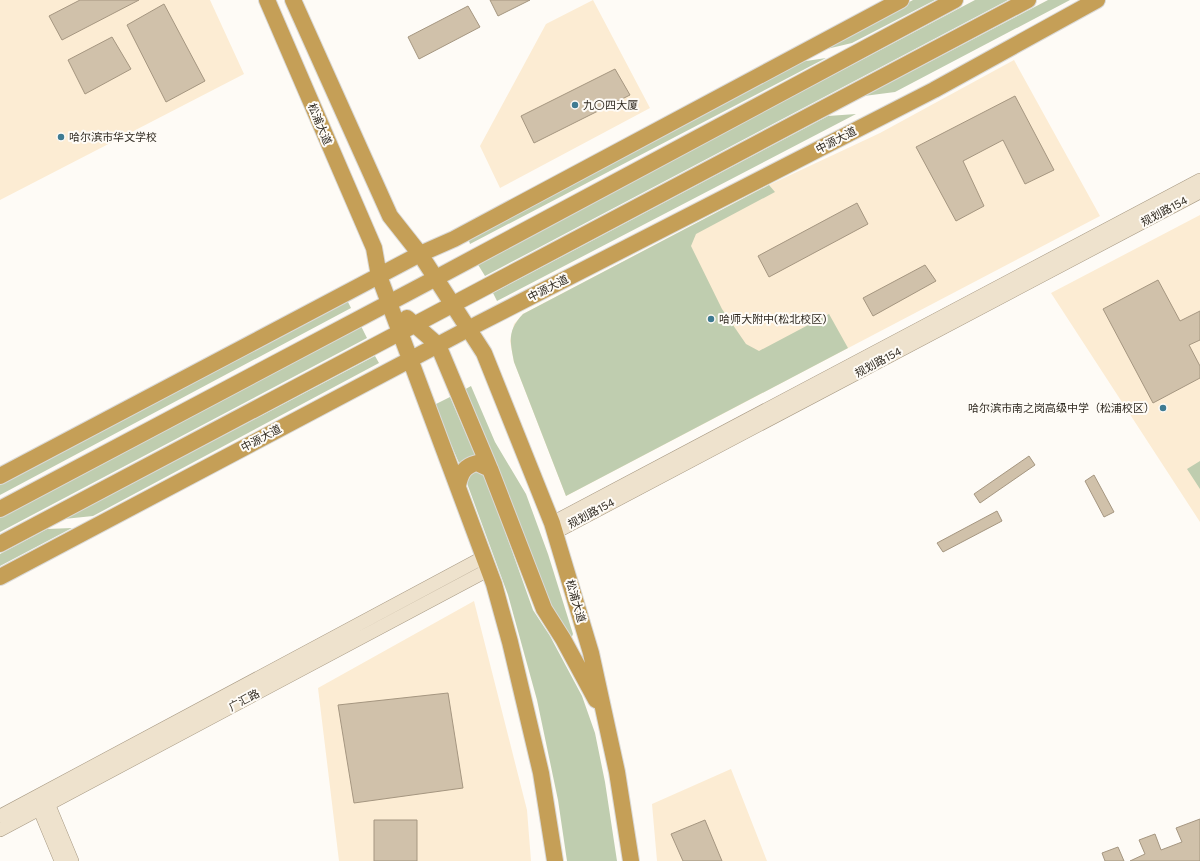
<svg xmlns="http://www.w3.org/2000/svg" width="1200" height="861" font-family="Commissioner,'Noto Sans SC',sans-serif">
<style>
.built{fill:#fcecd3}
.green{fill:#bfcdaf}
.building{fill:#d0c1aa;stroke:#a59680}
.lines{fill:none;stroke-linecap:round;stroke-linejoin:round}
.secondary-casing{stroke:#a79983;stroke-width:14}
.highway-casing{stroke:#dad9d7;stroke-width:18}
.secondary{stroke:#eee2cd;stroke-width:13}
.highway{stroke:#c59f57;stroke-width:16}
.poi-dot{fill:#3f7b92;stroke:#fefbf6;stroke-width:1.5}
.labels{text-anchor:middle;stroke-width:4;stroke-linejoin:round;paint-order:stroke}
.poi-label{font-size:11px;fill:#302a21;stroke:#fefbf6;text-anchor:start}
.street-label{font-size:11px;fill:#302a21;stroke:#fefbf6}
</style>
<rect width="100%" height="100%" fill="#fefbf6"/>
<!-- built -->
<path class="built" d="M0,0H210L244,74L0,200Z
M593,0L650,108L500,188L480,146L546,24Z
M1014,60L1100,216L566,496L514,362L510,341L514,324L523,314L769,185L880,133Z
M1200,215V522L1051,293Z
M474,601L527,810L531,861H339L318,688Z
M731,769L767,861H657L652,804Z"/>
<!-- green -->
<path class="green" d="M913,0H935L852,43L814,52Z
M975,0H1008L485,276L477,263Z
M1048,0H1070L895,92L864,96Z
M826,58L470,244L468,238L793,63Z
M856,114L497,301L493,293L828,116Z
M769,185L775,192L696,234L691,246L722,309L746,344L759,351L829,314L848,348L566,496L514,362C510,341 507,331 523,314Z
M347,300L351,308L0,495V485Z
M361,326L367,338L0,532V517Z
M375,356L379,363L93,516L64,519Z
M471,386L495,442L526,494L548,554L573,634L571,639L551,617L462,391Z
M450,397L476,457L459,463L434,405Z
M1200,461V489L1187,469Z
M475,470L480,471L486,478L533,610L550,636L582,696L595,733L605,782L617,861H567L558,800L537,700L508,595L468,486L466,478Z
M72,528L0,566V554L47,529Z"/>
<!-- building -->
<path class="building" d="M80,0H139L62,40L49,16Z
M490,0H530L498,16Z
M164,4L205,81L166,102L127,25Z
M468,6L480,27L419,59L408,37Z
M112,37L131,69L85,94L68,60Z
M615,69L630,95L534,143L521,116Z
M1015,96L1054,170L1025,184L1003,140L963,161L984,206L956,221L916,147Z
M857,203L868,224L769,277L758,256Z
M925,265L936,281L873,316L863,298Z
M1158,280L1180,321L1200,311V340L1189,345L1200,366V378L1153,403L1103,309Z
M1029,456L1035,465L980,503L974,494Z
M1094,475L1114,512L1104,517L1085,481Z
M997,511L1002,521L943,552L937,543Z
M448,693L463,788L354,803L338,705Z
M1200,819V861H1130L1145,854L1139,840L1155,834L1161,850L1182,842L1176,828Z
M374,820H417V861H374Z
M705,820L722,861H683L671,834Z
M1118,847L1124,861H1105L1102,853Z"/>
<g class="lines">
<defs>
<path id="secondary" d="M552,523L1200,180
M556,532L1200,192
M45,796L72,861
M36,801L61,861
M0,816L484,557
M0,830L488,570"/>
<path id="highway" d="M267,0L374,248L379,276L494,584L510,642L541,773L555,861
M293,0L390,216L420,254L484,353L552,523L591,653L617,772L631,861
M407,318L438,345L490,469L544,609L563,639L596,700
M0,476L420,254L454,239L901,0
M458,485C461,473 464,466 477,463L490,469
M0,509L436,278L955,0
M0,544L1028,0
M0,577L468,329L934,90L1097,0"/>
</defs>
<!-- secondary casing -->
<use href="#secondary" class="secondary-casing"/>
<!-- highway casing -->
<use href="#highway" class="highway-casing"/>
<!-- secondary -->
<use href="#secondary" class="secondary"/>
<!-- highway -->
<use href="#highway" class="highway"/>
</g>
<!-- markers -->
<g class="poi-dot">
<circle cx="575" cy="105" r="4"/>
<circle cx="61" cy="137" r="4"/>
<circle cx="711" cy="319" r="4"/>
<circle cx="1163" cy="408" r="4"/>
</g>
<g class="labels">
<!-- poi labels -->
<g class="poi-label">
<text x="583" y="109">九〇四大厦</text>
<text x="69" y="141">哈尔滨市华文学校</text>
<text x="719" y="323">哈师大附中(松北校区)</text>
<text x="1155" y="412" text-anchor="end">哈尔滨市南之岗高级中学（松浦校区）</text>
</g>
<!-- street labels -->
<g class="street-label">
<text transform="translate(320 124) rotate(67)" y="4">松浦大道</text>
<text transform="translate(836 140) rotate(-27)" y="4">中源大道</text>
<text transform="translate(1164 211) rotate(-28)" y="4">规划路154</text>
<text transform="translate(548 288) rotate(-27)" y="4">中源大道</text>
<text transform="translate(878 362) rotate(-28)" y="4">规划路154</text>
<text transform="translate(261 438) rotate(-28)" y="4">中源大道</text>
<text transform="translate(591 513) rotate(-28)" y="4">规划路154</text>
<text transform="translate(576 601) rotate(74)" y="4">松浦大道</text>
<text transform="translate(244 700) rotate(-28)" y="4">广汇路</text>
</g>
</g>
</svg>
